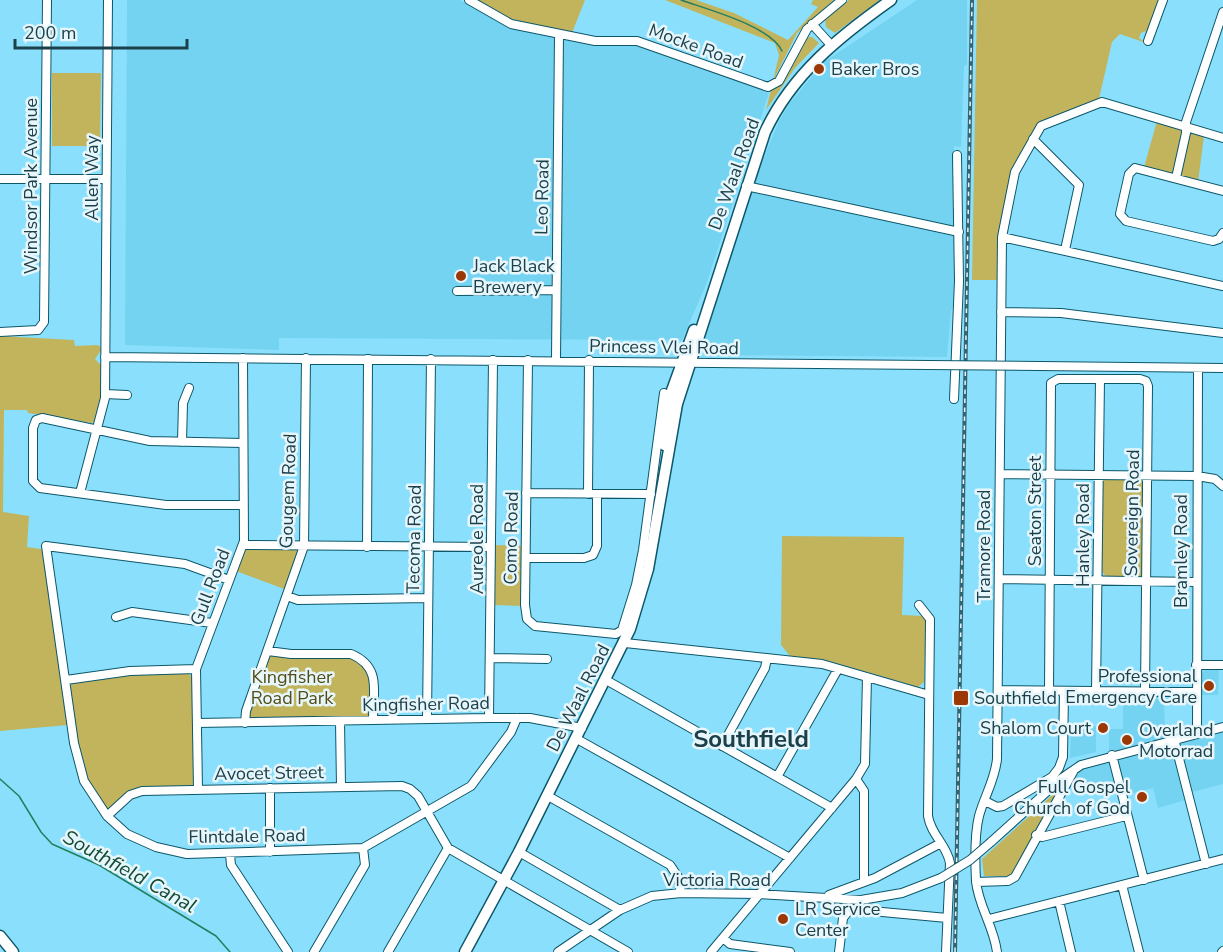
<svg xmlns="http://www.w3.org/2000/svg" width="1223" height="952" font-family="'Nunito Sans',sans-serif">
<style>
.built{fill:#74d3f1}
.green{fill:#c1b45d}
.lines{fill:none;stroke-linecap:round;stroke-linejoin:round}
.stream{stroke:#247e60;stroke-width:1.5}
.minor-casing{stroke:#0d576a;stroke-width:10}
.major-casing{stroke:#0d576a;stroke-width:13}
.minor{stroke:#fff;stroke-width:8}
.major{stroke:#fff;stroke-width:10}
.rail-casing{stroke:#346372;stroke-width:4}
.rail{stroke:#e6f6fb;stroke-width:1.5;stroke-dasharray:4.5;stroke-linecap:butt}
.minor-bridge-casing{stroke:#0d576a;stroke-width:10;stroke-linecap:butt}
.minor-bridge{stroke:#fff;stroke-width:8}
.poi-dot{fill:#9c3805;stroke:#e6f6fb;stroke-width:2}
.labels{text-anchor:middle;stroke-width:5;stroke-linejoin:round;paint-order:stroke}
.street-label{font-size:18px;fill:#1c404b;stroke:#e6f6fb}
.poi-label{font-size:18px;fill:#1c404b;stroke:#e6f6fb;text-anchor:start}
.park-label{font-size:18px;fill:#544c16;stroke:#e6f6fb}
.water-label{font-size:20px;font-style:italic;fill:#134c34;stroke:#e6f6fb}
.district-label{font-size:24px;font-weight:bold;fill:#1c404b;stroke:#e6f6fb}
</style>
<rect width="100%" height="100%" fill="#8ae0fc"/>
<!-- built -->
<path class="built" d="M127,0H460L501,24L598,46L631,44L769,93L706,285L682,340L279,338V350L125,345Z
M917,0H967V65L964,66L961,147L954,146L956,206L955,304L951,310L947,357L705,355L700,345L755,178L779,121L790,103L824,62Z
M1206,669L1219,670L1218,695H1201L1202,673Z
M1123,691L1164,692L1165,741L1223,727V784L1188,793L1189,799L1158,808L1153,788L1121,796L1119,788L1100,793L1072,774L1074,769L1109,755V729H1123Z
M1071,725L1096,726V752L1070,758Z"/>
<!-- green -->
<path class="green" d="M476,0H585L572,33L507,18Z
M665,0H696L734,13L788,40L818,7L811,4L813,0H834L797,33L773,81L779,55L775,43Z
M849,0H880L835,33L826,27L825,19Z
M977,0H1161L1149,30L1141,33L1139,38L1146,43L1120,34L1112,42L1099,99L1037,125C1006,178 999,219 998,280H972Z
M806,37H812L819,43L795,68L766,110L771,90L782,83Z
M52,73H101L100,146H52Z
M1157,121L1179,128L1183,133L1174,172L1171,174L1144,167Z
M1193,132L1204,136L1198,182L1180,175L1189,135Z
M0,336L74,340L75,346L98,345L102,349L95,359L102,366C101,382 105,412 92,423L28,413L27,410H4L3,512L29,516L27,547L41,549L44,554L68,725L0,731Z
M1106,478L1144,481L1142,576L1106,577L1101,570L1102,481Z
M782,536L904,537L902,615L926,616L924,682L918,687L829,661L790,656L781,645Z
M493,545L524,546L523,606L493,605Z
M249,548L297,550L299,553L287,590L236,571L244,551Z
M268,651L351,654L371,670L373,720L245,723Z
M187,672L192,677L195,782L193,785L142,788L111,808L105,809C78,773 76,732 70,690L71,684L121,675Z
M1059,789L1013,876H984L982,859Z"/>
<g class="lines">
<!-- stream -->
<path class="stream" d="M681,0C706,9 771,26 782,51
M0,779L19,796L41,832L52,844L99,865L216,936L230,952"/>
<defs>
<path id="minor" d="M469,0L511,24L595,41H637L768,87L779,81L807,29L842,0
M812,24L831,45
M1148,41L1163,0
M1033,139L1079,185L1065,250
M1176,178L1186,133V122L1223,12
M0,179H106
M746,186L959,232
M1223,191L1135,168L1129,174L1120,214L1126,221L1213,241L1219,239L1223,233
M1002,237L1223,286
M457,291L556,290
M1001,312L1061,313L1223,333
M0,332L38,330L44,322L47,0
M105,357L929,365
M528,360L525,605L527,619L535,626L616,634L622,630L636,585L643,550L664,393
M556,360L559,34
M1039,366L1223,368
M105,394L127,395
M954,399L959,281L957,155
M182,442L183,403L189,388
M1000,474L1197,476L1215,479L1223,486
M80,493L105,398L108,0
M526,493L651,494
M588,494L589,360
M242,505H166L40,488L33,481V428L36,420L42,418L150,441L243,443
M243,545L491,547
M367,547L368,359
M526,558H584L593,555L597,546V494
M999,579L1196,582
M229,580L185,564L46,546L74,743L84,781L107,816L127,834L156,847L187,854L363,848L471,786L511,732L517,718
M287,596L298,600L428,598
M919,605L930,619L928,816C931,835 947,845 950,863L946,952
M116,617L132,612L212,623
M625,643L822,664L929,695
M268,651L291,654H351C382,667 373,692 373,720
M490,658L547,659
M1196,665H1223
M66,680L130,671L196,669
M606,680L832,808
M998,690L1196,692
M1049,691L1051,383L1058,379H1140L1146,381L1148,386L1145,692
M1096,691L1100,379
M489,718L493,360
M427,719L431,359
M340,721L341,786
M197,723L489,718H530L582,728
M245,723L246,711L304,546L306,358
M1197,734L1198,368
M577,739L790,858
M1174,739L1206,864
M722,746L765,668L767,658
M1112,755L1144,880
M777,777L838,669
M270,788V852
M198,789L196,669L244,541L243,358
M548,796L670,865L678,877L681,893
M985,801L997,807L1003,806L1052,777L1059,768L1063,757L1064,691
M107,816L130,795L142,791L402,786L410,789L418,796L448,848L628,952
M1036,835L1042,837L1126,816
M991,842L1062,778L1081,765L1223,727
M519,852L620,910
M230,854L231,865L288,952
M864,881V791L856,779L865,764L867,677
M976,882L1008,881L1015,877L1073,772
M1122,885L1139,952
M829,895L875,878L941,843
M1059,901L1071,952
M989,919L1223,859
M723,938L730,944L790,952
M314,952L365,865L363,848
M388,952L448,848
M558,952L620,910L652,896L681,893L759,894L861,900L902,893L941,878
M711,952L856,779
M839,952L843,918L850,909L947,918
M997,952C994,927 978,905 976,881C975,861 974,836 979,816C984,797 995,780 997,759L1002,237L1015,172L1041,126L1102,102L1223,138
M1222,952L1223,951"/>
<path id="major" d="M664,445L670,396L694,330
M0,936L13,952
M465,952L519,852L630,629L648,569L677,404L765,132C792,74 840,36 891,0"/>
</defs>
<!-- minor casing -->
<use href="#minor" class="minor-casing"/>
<!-- major casing -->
<use href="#major" class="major-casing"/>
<!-- minor -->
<use href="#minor" class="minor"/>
<!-- major -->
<use href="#major" class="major"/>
<defs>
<path id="rail" d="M955,952L972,0"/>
</defs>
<!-- rail casing -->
<use href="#rail" class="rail-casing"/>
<!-- rail -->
<use href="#rail" class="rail"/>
<defs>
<path id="minor-bridge" d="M929,365L1039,366
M941,878L970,860L991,842"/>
</defs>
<!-- minor-bridge casing -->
<use href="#minor-bridge" class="minor-bridge-casing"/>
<!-- minor-bridge -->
<use href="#minor-bridge" class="minor-bridge"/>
</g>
<!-- markers -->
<g class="poi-dot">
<circle cx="819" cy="69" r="6"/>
<circle cx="461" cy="276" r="6"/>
<circle cx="1209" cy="686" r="6"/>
<rect x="953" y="690" width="16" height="16" rx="3"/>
<circle cx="1103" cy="728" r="6"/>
<circle cx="1127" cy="740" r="6"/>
<circle cx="1142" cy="797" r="6"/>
<circle cx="783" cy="919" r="6"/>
</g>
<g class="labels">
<!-- street labels -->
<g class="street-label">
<text transform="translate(696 46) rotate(20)" y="6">Mocke Road</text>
<text transform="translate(734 174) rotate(-70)" y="6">De Waal Road</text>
<text transform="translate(92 178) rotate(-90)" y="6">Allen Way</text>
<text transform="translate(31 186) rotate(-90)" y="6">Windsor Park Avenue</text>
<text transform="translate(542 197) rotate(-89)" y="6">Leo Road</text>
<text transform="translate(664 347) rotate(1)" y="6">Princess Vlei Road</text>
<text transform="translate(288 491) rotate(-88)" y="6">Gougem Road</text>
<text transform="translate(1035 511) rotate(-90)" y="6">Seaton Street</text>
<text transform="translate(1132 513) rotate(-89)" y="6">Sovereign Road</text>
<text transform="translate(1083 535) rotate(-90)" y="6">Hanley Road</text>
<text transform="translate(511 538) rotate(-89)" y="6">Como Road</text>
<text transform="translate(414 539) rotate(-89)" y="6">Tecoma Road</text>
<text transform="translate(477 539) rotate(-90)" y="6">Aureole Road</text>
<text transform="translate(984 546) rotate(-90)" y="6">Tramore Road</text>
<text transform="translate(1181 551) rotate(-90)" y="6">Bramley Road</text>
<text transform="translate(210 587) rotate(-69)" y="6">Gull Road</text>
<text transform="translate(578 698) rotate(-63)" y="6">De Waal Road</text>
<text transform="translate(426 704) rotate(-1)" y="6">Kingfisher Road</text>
<text transform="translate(269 773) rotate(-1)" y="6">Avocet Street</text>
<text transform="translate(247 836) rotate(-1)" y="6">Flintdale Road</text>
<text x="717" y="886">Victoria Road</text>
</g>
<!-- poi labels -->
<g class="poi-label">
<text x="831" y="75">Baker Bros</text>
<text x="473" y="272">Jack Black<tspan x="473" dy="21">Brewery</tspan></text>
<text x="1197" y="682" text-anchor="end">Professional<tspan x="1197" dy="21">Emergency Care</tspan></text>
<text x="974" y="704">Southfield</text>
<text x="1091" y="734" text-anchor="end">Shalom Court</text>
<text x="1139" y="736">Overland<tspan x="1139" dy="21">Motorrad</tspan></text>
<text x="1130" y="793" text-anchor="end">Full Gospel<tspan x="1130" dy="21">Church of God</tspan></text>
<text x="795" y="915">LR Service<tspan x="795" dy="21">Center</tspan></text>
</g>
<!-- park labels -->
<g class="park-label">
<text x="292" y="683">Kingfisher<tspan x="292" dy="21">Road Park</tspan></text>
</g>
<!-- water labels -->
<g class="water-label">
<text transform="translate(130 871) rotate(29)" y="7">Southfield Canal</text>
</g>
<!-- district labels -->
<g class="district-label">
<text x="751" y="747">Southfield</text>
</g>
</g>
<!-- scale -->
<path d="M15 39v9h172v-9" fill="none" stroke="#1c404b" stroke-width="3"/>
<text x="24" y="39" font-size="18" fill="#1c404b" stroke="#e6f6fb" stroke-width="4.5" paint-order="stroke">200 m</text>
</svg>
